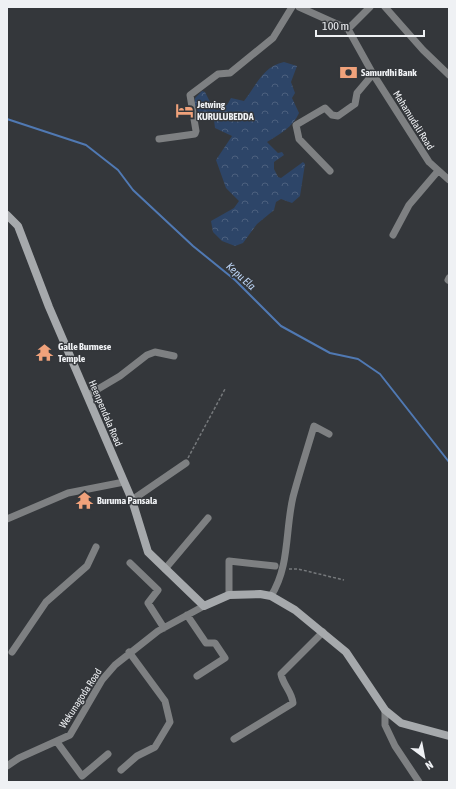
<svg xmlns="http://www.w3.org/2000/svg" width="456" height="789" font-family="'Asap Condensed',sans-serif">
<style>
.forest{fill:url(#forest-crowns)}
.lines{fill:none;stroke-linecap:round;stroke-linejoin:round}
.stream{stroke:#5079b3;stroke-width:2}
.path{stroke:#76797c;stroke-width:1.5;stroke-dasharray:3 2;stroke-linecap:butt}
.street{stroke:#7e8082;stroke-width:7}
.secondary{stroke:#a6a9ac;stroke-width:8}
.labels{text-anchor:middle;stroke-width:3;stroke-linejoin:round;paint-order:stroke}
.poi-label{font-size:10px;font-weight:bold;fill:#eff1f4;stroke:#34373b;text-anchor:start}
.street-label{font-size:10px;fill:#eff1f4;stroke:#34373b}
.water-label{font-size:11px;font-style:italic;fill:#bed6f7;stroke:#34373b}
</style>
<defs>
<pattern id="forest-crowns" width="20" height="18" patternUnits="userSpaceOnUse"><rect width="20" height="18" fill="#2d4568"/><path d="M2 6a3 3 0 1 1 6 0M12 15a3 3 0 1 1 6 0" fill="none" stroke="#4c607e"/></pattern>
</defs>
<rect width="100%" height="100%" fill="#34373b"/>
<!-- forest -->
<path class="forest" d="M284,62L297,66L291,82L295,93L292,98L299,113C293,127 280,134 267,142L278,153L282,152L284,155L274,162V169L278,177L281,178L303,162L305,164L300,196L292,203L281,199L276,202L274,210L257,224L243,243L235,246L222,241L213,232L211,221L234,208L239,201L226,188L216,160L232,136L215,128L214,120L203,119L194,105L195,98L202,91L205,92L213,108L217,110L227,105L231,98L244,101C256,86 263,66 284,62Z"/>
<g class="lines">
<!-- stream -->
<path class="stream" d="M7,119L86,145L118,170L133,190L193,246L235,280L281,326L330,353L358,359L380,374L449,462"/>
<!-- path -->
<path class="path" d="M188,458L225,389
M289,569H298L344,580"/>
<!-- street -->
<path class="street" d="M299,7L348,29L373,74L429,162L449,180
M385,7L423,50L449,75
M348,29L370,7
M159,139L195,134L196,131L190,95L218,74L230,73L273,38L292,7
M330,171L299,139L296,125L325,108L332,115L338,116L355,104L357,93L373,74
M393,235L409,205L438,171
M448,280L449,278
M88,395L120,376L147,355L155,352L174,356
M132,500L186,463
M7,519L68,493L124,482
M130,563L158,590L148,603L164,628
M165,569L208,518
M229,595V561L275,566
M271,596C290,566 285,531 293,497C299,474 307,450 314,426L329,434
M187,615L206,643H215L225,658L197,676
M12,652L46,602L87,566L96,547
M385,710V725L395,746L419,782
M234,739L293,703C292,692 283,685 281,674L323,632
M57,742L82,776L108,754
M7,766L19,758L70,735L102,680L115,665L158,631L204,606
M121,770L137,756L155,747L170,722L165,701L129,652"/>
<!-- secondary -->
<path class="secondary" d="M7,215L18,226L49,307L132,500L148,552L204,606L229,595L260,594L271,596L295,610L346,652L385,710L401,723L449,736"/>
</g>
<!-- icons -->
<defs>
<symbol id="bank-bare" viewBox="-9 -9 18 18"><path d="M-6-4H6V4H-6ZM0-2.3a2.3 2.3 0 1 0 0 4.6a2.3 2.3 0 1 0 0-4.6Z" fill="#f1a27b" stroke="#34373b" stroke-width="2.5" paint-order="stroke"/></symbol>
<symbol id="hotel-bare" viewBox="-9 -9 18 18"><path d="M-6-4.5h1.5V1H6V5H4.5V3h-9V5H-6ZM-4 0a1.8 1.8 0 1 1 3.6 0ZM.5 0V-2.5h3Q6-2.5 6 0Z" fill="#f1a27b" stroke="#34373b" stroke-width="2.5" paint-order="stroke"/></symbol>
<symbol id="temple-bare" viewBox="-9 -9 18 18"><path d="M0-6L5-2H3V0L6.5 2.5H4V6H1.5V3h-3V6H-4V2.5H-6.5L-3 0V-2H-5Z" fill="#f1a27b" stroke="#34373b" stroke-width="2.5" paint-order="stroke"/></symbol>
</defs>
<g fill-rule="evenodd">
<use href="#bank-bare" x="336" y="60" width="25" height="25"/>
<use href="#hotel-bare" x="172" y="98" width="25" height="25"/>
<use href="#temple-bare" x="32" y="340" width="25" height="25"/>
<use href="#temple-bare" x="72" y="488" width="25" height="25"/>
</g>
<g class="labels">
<!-- poi labels -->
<g class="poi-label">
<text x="361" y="76">Samurdhi Bank</text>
<text x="197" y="108">Jetwing<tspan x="197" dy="12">KURULUBEDDA</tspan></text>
<text x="58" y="350">Galle Burmese<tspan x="58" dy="12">Temple</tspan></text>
<text x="97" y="504">Buruma Pansala</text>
</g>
<!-- street labels -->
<g class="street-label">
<text transform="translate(414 120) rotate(58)" y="4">Mahamudali Road</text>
<text transform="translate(106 413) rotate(67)" y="4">Heenpendala Road</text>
<text transform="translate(80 698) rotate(-57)" y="4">Wekunagoda Road</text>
</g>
<!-- water labels -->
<g class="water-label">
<text transform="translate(241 276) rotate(42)" y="4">Kepu Ela</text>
</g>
</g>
<!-- border -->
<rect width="456" height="789" fill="none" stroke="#eff1f4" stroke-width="16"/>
<!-- north arrow -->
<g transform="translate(424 757) rotate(148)" stroke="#34373b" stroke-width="3" paint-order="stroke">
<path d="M0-3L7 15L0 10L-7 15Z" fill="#eff1f4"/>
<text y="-6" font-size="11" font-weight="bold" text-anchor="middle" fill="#eff1f4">N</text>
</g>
<!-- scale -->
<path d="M316 30v6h108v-6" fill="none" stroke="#eff1f4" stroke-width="2"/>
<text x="322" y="30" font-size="12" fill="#eff1f4" stroke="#34373b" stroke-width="3" paint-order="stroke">100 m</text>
</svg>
